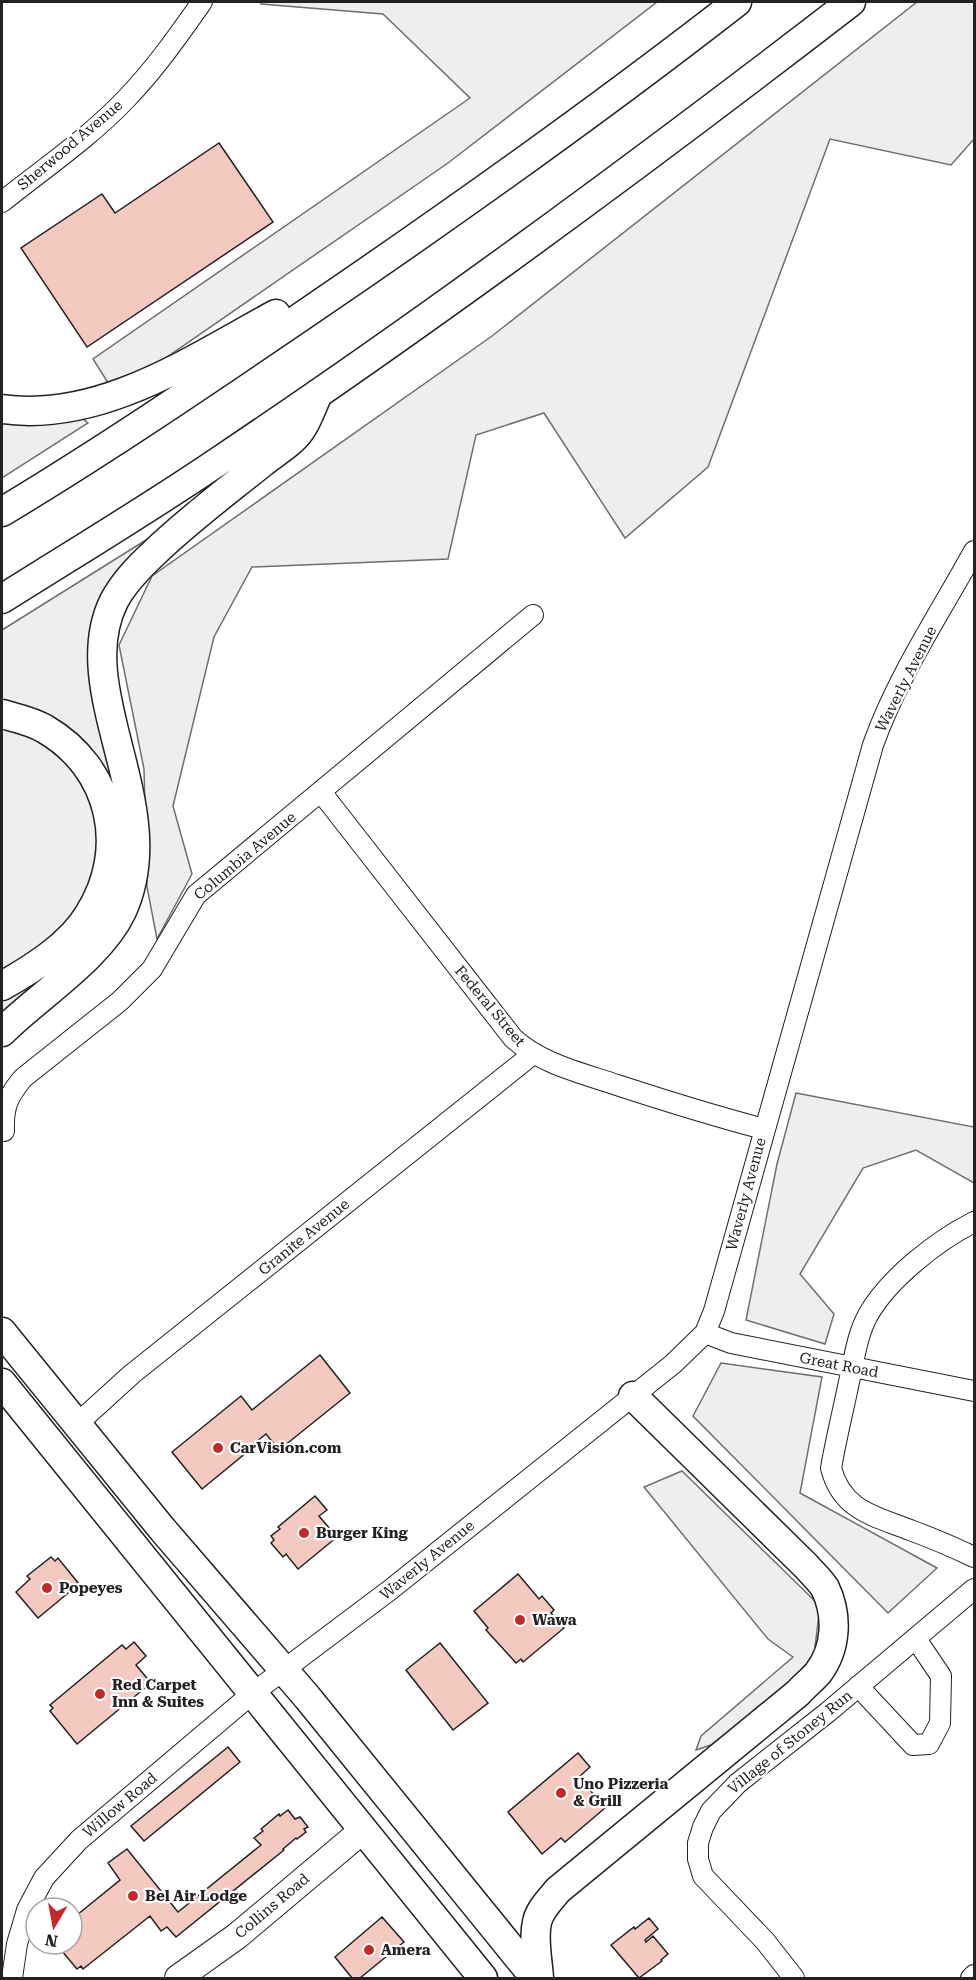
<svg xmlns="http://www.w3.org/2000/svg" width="976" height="1980" font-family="'Roboto Serif',serif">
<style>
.green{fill:#eee;stroke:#6f6f6f;stroke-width:1.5}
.building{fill:#f3c9c0;stroke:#222;stroke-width:1.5}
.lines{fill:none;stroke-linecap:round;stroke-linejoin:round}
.minor-casing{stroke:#222;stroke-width:22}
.major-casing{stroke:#222;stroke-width:28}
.highway-casing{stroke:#222;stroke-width:31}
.minor{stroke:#fff;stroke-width:20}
.major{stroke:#fff;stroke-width:26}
.highway{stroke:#fff;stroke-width:28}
.poi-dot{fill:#c62828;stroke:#fff;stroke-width:2}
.labels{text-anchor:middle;stroke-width:4.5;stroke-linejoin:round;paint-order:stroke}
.street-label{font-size:15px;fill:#222;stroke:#fff}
.poi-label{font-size:15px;font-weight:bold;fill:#222;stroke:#fff;text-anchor:start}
</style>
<rect width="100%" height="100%" fill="#fff"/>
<!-- green -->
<path class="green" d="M260,2H657L448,163L151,368L110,386L93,359L470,98L383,14L261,4Z
M917,2H974V139L951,165L830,139L708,467L625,538L544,413L476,435L448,559L252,567L214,637L173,806L192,874L157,939L147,887L144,769L119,645L152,576L492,336Z
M72,417L83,419L88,423L2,478V419Z
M162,530L106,593L125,814L108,915L2,1019V998L67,952L118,811L2,704V630Z
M2,725L9,726L54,749L86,786L99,827L94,880L66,925L28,956L2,973Z
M796,1093L974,1127V1183L916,1150L863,1168L800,1274L834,1314L825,1344L746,1320L777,1164Z
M721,1363L822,1377L800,1493L937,1568L888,1613L693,1416Z
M682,1471L820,1606L814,1655L796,1679L711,1745L696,1750L701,1736L793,1657L768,1639L644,1487Z"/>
<!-- building -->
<path class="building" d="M219,143L273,222L87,347L21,248L102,194L115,213Z
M320,1355L350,1393L279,1450L266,1434L246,1450L247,1452L202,1489L172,1452L241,1396L252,1410Z
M315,1496L327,1510L319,1516L337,1537L298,1569L286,1554L283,1557L271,1543L274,1540L271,1536L280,1529L278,1527Z
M51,1557L55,1561L58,1558L79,1584L38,1618L16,1592L30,1579L27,1576Z
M518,1574L539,1599L542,1596L554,1610L551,1613L564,1628L523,1662L521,1659L516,1663L486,1630L488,1628L474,1611Z
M134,1642L146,1656L136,1665L151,1683L77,1744L50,1711L53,1708L50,1705L122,1645L126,1649Z
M440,1643L488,1703L453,1730L406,1670Z
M228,1747L240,1762L144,1841L131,1826Z
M578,1753L590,1767L579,1777L605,1808L565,1842L561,1838L542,1854L508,1812Z
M288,1810L295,1819L300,1817L308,1827L304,1829L306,1832L297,1839L296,1838L283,1849L284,1850L176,1937L167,1927L161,1931L150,1916L83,1969L81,1966L77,1969L56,1944H72V1919L120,1880L108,1863L127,1849L178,1912L261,1845L254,1838L263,1831L261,1829L279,1814L280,1816Z
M382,1917L404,1942L360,1978H352L335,1957Z
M649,1918L658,1929L645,1940L646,1942L653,1936L668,1954L661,1960L662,1961L639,1978L611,1945L634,1927L635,1929Z"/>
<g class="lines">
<defs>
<path id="minor" d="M2,202C43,169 89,138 126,99C155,69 178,36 202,2
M321,792L513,1038C541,1064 582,1073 617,1085C666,1101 714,1116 764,1129
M4,1131C3,1107 8,1096 23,1078L120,1001L152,969L196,895L533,615
M974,1222C938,1240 888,1279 868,1315C857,1335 854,1360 849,1382C843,1411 836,1439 831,1468C842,1511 875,1516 910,1530C932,1538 953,1547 974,1557
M705,1333L731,1343L974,1391
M77,1424L132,1374L533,1054
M858,1686L913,1745L929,1744L940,1723L941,1676L916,1639
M12,1978L17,1944L27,1910L44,1878L79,1840L253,1693L390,1590L673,1364L705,1333L714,1311L873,745C897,677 939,615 974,551
M794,1978L765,1941L703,1876L698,1859V1843L703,1827L711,1811L738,1783L828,1712L974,1589
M971,1978L974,1975"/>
<path id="major" d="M178,1978L237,1936L363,1830"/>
<path id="highway" d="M2,409C100,423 193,359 276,314
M2,512C105,450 205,382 305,314C452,214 597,111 737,2
M2,599C75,553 150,508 222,459C437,315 646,160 851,2
M2,714C16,718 32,721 45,729C112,768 130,849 89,914C71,945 32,969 2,986
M2,1032C38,996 100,958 122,911C170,807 69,691 114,601C124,582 139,567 154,553C188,520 226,492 262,463C273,454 293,442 300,431C308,421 312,406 318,394
M2,1332L163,1530L307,1697L535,1978
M2,1383L483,1978
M539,1978C538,1961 533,1939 537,1922C540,1909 550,1900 558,1890L798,1693C804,1686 812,1680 818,1673C837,1648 838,1615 825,1588C820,1580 812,1573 806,1566L633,1396"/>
</defs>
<!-- minor casing -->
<use href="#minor" class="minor-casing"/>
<!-- major casing -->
<use href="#major" class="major-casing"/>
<!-- highway casing -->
<use href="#highway" class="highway-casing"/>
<!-- minor -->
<use href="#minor" class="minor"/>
<!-- major -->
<use href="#major" class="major"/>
<!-- highway -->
<use href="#highway" class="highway"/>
</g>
<!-- markers -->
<g class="poi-dot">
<circle cx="218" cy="1448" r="6"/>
<circle cx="304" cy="1533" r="6"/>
<circle cx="47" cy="1588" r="6"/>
<circle cx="520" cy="1620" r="6"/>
<circle cx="100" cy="1694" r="6"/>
<circle cx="561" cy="1793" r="6"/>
<circle cx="133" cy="1896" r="6"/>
<circle cx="369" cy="1950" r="6"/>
</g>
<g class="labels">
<!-- street labels -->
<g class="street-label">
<text transform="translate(70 145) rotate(-40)" y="5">Sherwood Avenue</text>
<text transform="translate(906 679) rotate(-63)" y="5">Waverly Avenue</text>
<text transform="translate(245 856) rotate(-40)" y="5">Columbia Avenue</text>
<text transform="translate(490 1006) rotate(50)" y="5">Federal Street</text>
<text transform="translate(746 1194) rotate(-75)" y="5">Waverly Avenue</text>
<text transform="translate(304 1237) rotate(-39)" y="5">Granite Avenue</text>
<text transform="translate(839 1365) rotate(11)" y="5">Great Road</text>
<text transform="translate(427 1560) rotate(-39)" y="5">Waverly Avenue</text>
<text transform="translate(790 1742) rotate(-39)" y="5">Village of Stoney Run</text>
<text transform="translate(120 1805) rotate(-40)" y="5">Willow Road</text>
<text transform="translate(272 1906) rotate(-40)" y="5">Collins Road</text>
</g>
<!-- poi labels -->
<g class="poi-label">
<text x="230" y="1453">CarVision.com</text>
<text x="316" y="1538">Burger King</text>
<text x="59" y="1593">Popeyes</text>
<text x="532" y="1625">Wawa</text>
<text x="112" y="1690">Red Carpet<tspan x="112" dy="17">Inn &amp; Suites</tspan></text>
<text x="573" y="1789">Uno Pizzeria<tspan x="573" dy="17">&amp; Grill</tspan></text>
<text x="145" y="1901">Bel Air Lodge</text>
<text x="381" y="1955">Amera</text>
</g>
</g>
<!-- border -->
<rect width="976" height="1980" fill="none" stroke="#222222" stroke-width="6"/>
<!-- north arrow -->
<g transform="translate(54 1926) rotate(190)"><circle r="28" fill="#ffffff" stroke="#a7a7a7" stroke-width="1.5"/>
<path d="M0-4.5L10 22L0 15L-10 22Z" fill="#c62828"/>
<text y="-9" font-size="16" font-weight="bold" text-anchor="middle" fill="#222222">N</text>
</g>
</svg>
